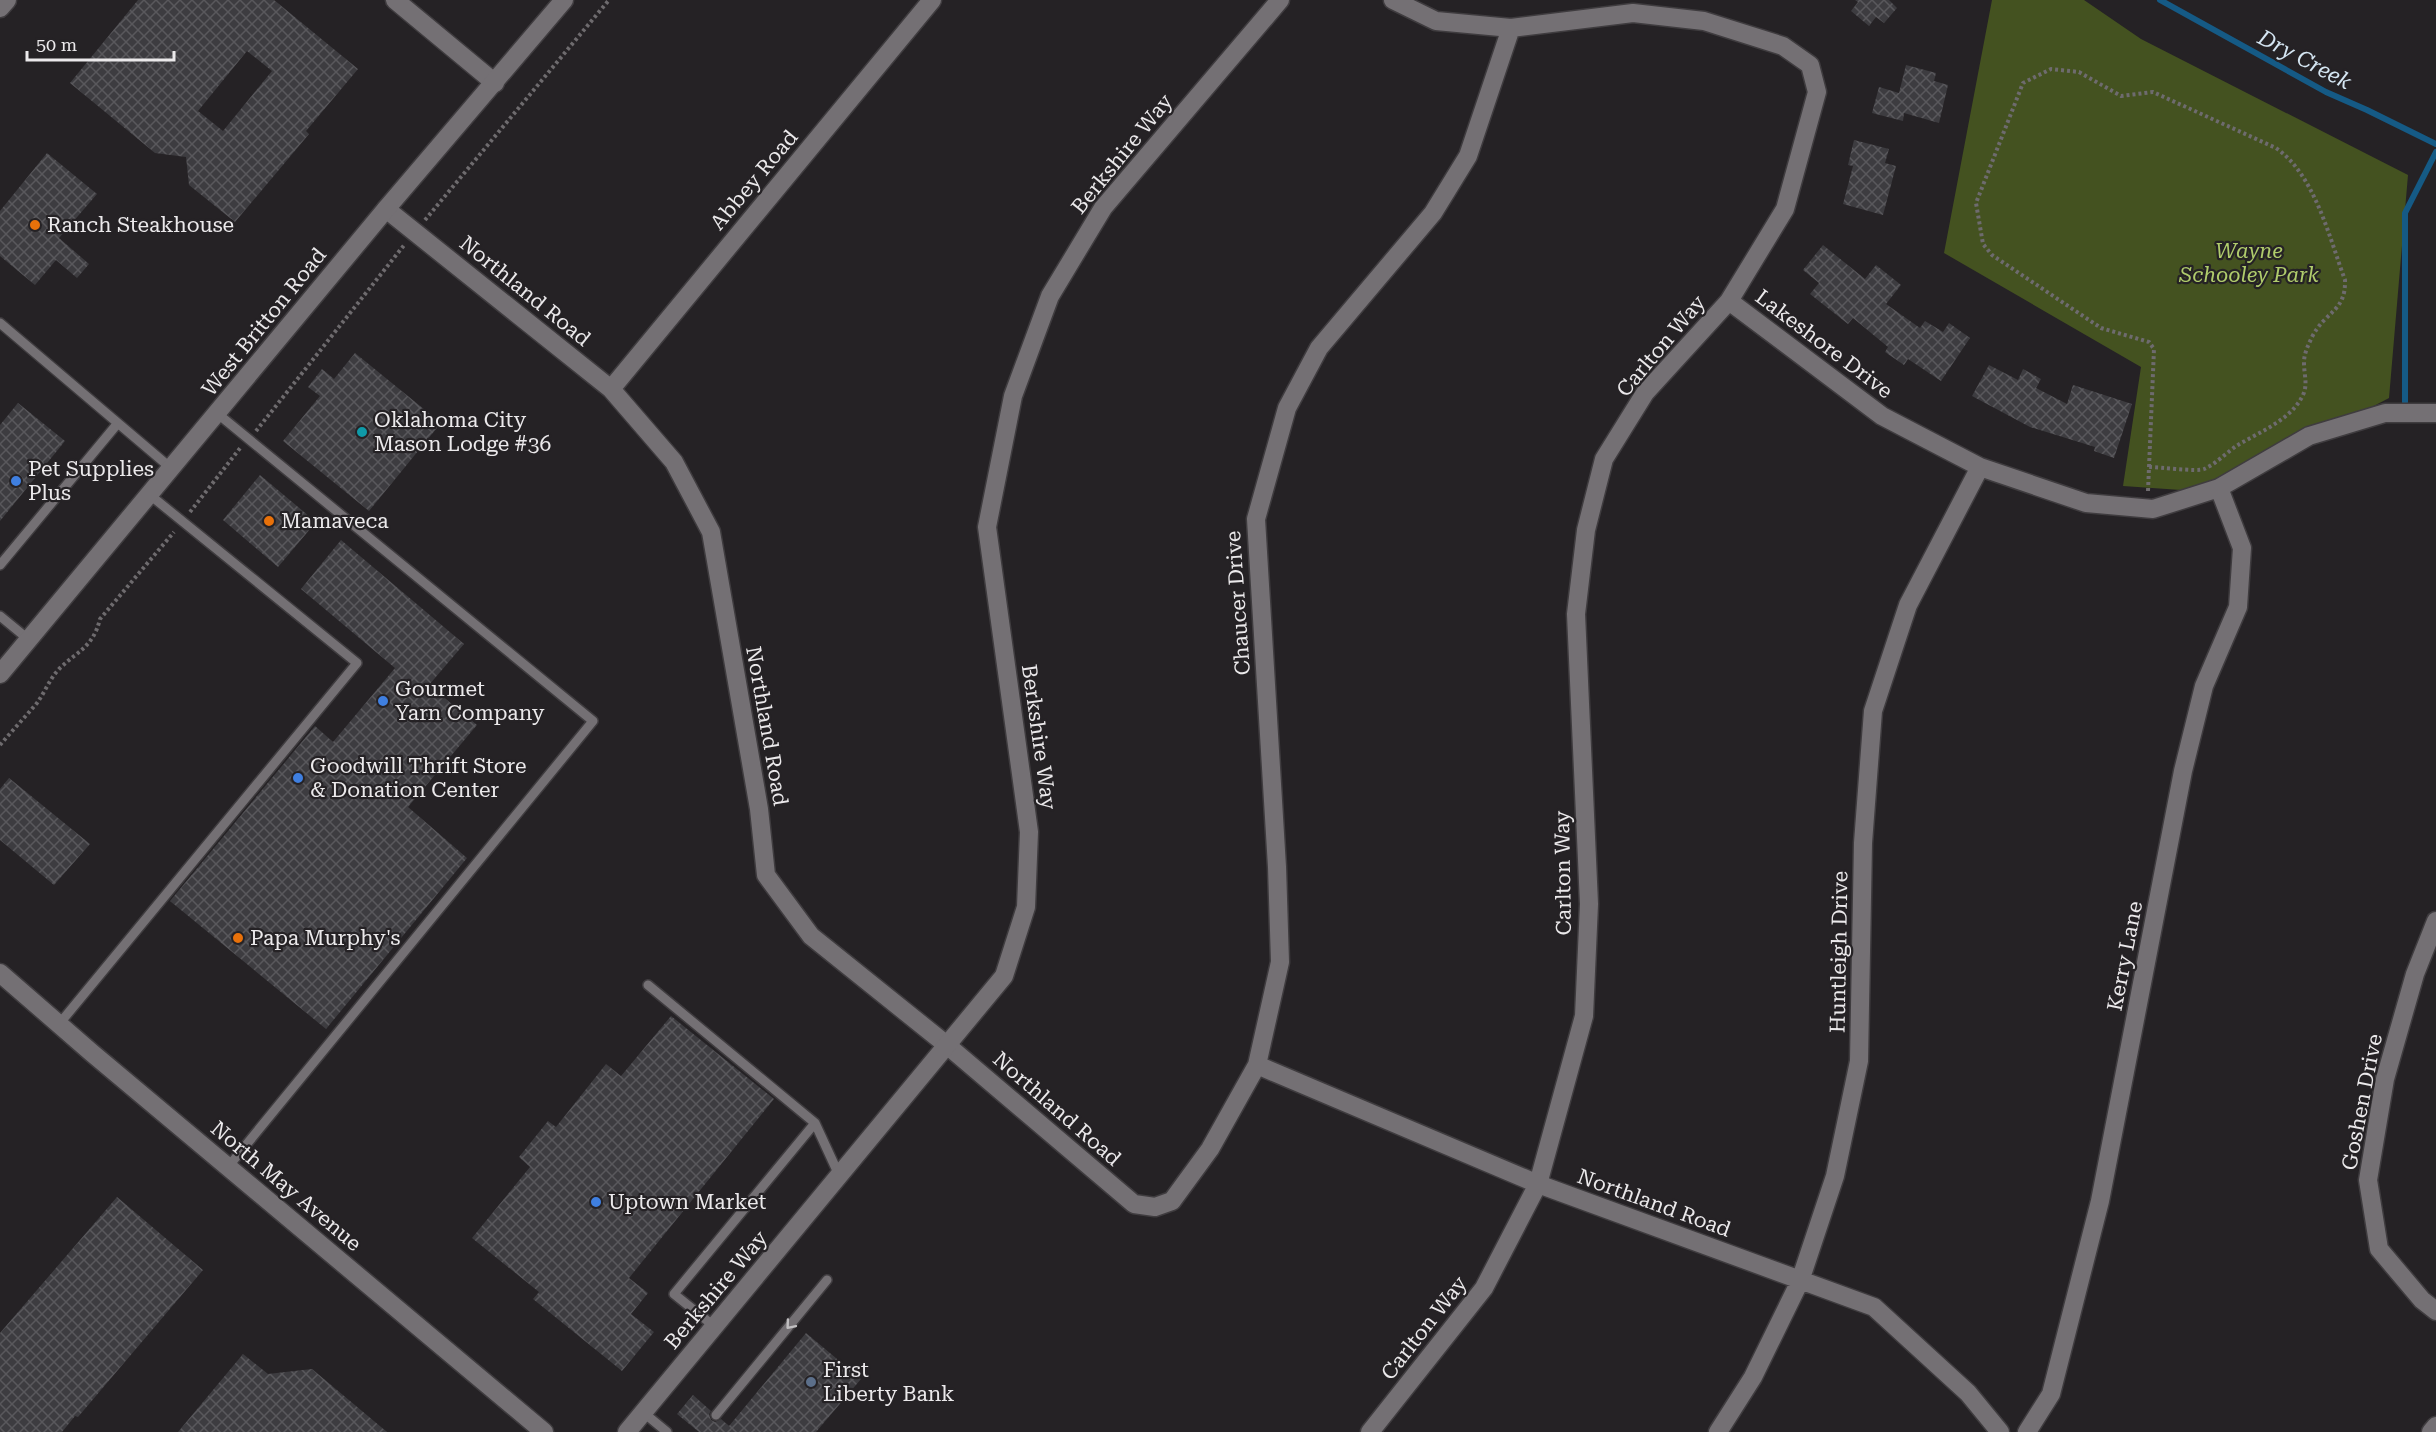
<svg xmlns="http://www.w3.org/2000/svg" width="2436" height="1432" font-family="'Roboto Serif',serif">
<style>
.park{fill:#445220}
.lines{fill:none;stroke-linecap:round;stroke-linejoin:round}
.stream{stroke:#155a85;stroke-width:6}
.building{fill:url(#building-cross-hatch);fill-rule:evenodd}
.service-casing{stroke:#3f3c3f;stroke-width:12}
.minor-casing{stroke:#3f3c3f;stroke-width:21}
.tertiary-casing{stroke:#3f3c3f;stroke-width:21}
.secondary-casing{stroke:#3f3c3f;stroke-width:21}
.path{stroke:#6e6b6e;stroke-width:4;stroke-dasharray:3 3;stroke-linecap:butt}
.service{stroke:#747074;stroke-width:9}
.minor{stroke:#747074;stroke-width:18}
.tertiary{stroke:#747074;stroke-width:18}
.secondary{stroke:#747074;stroke-width:18}
.oneway{stroke:#c1bfc1}
.food-dot{fill:#e8710a;stroke:#252225;stroke-width:2}
.culture-dot{fill:#0f9aa8;stroke:#252225;stroke-width:2}
.shop-dot{fill:#3f7fe0;stroke:#252225;stroke-width:2}
.service-dot{fill:#5c6f8a;stroke:#252225;stroke-width:2}
.labels{text-anchor:middle;stroke-width:4.5;stroke-linejoin:round;paint-order:stroke}
.street-label{font-size:21px;fill:#ebe9eb;stroke:#252225}
.poi-label{font-size:21px;fill:#ebe9eb;stroke:#252225;text-anchor:start}
.park-label{font-size:21px;font-style:italic;fill:#b0cc6c;stroke:#252225}
.water-label{font-size:22px;font-style:italic;fill:#d5e6f3;stroke:#252225}
</style>
<defs>
<pattern id="building-cross-hatch" width="8" height="8" patternUnits="userSpaceOnUse" patternTransform="scale(1.5)"><rect width="8" height="8" fill="#3d3c40"/><path d="M0 0l8 8M0 8l8-8" fill="none" stroke="#59585c"/></pattern>
</defs>
<rect width="100%" height="100%" fill="#252225"/>
<!-- park -->
<path class="park" d="M1992,0H2084L2141,39L2408,175L2389,398L2227,483L2181,490L2123,486L2141,367L1944,253Z"/>
<g class="lines">
<!-- stream -->
<path class="stream" d="M2160,0L2326,92L2367,110L2436,144
M2405,402V213L2436,152"/>
</g>
<!-- building -->
<path class="building" d="M138,0H274L358,69L306,131L309,134L235,222L189,185L186,157L155,153L70,83ZM247,51L272,71L223,131L198,111Z
M1855,0H1889L1897,8L1884,23L1876,17L1869,26L1851,11L1858,2Z
M1906,65L1936,73L1934,81L1948,85L1939,123L1904,113L1903,121L1872,113L1879,87L1899,93Z
M1854,140L1889,149L1885,163L1896,166L1883,215L1843,204L1853,166L1848,165Z
M47,153L97,194L59,238L89,264L77,278L56,260L35,285L0,256V211Z
M1823,245L1865,279L1876,265L1901,285L1886,304L1920,328L1925,321L1943,332L1949,323L1970,338L1941,381L1908,359L1904,365L1885,352L1888,347L1853,318L1848,324L1810,294L1819,283L1803,270Z
M355,353L441,423L369,511L283,441L320,396L308,387L322,369L334,379Z
M1989,365L2018,380L2023,369L2041,379L2036,388L2067,404L2073,385L2132,404L2114,458L2094,451L2095,447L2030,427L1972,396Z
M18,403L65,441L0,521V425Z
M260,475L316,522L278,567L223,520Z
M341,540L464,644L429,685L477,725L408,807L467,858L326,1029L170,901L315,726L333,742L395,668L301,589Z
M9,778L90,844L54,885L0,840V789Z
M671,1016L774,1099L629,1278L648,1293L631,1314L654,1332L622,1371L533,1299L539,1292L472,1238L530,1167L519,1157L548,1121L556,1127L606,1064L621,1076Z
M117,1197L203,1270L78,1417L75,1416L62,1432H0V1333Z
M806,1333L861,1379L816,1432H699L677,1414L693,1395L711,1411L709,1414L711,1420L715,1422L721,1419L729,1426Z
M243,1354L268,1374L312,1369L387,1432H178Z"/>
<g class="lines">
<defs>
<path id="service" d="M0,323L172,469
M218,414L593,721L228,1167
M0,565L118,423
M0,616L28,639
M648,985L815,1123L839,1175
M60,1023L357,663L150,495
M715,1327L674,1294L815,1123
M644,1413L667,1432
M716,1415L827,1280"/>
<path id="minor" d="M395,0L495,83
M1393,0L1436,21L1511,28L1633,13L1704,21L1783,46L1810,65L1817,92L1785,209L1729,301L1882,416L1980,467L2086,503L2153,509L2219,488L2309,436L2385,413H2436
M0,8L7,0
M386,209L611,389L674,462L711,532L759,809L766,875L811,936L948,1046L1134,1204L1155,1207L1172,1201L1210,1149L1257,1065L1280,962L1277,867L1256,519L1287,408L1319,348L1433,213L1468,156L1511,28
M611,389L932,0
M2436,921L2415,974L2385,1079L2368,1180L2379,1249L2422,1300L2436,1311
M1257,1065L1538,1184L1874,1307L1968,1393L2000,1432
M1370,1432L1484,1288L1538,1184L1584,1016L1589,904L1576,614L1586,530L1604,459L1645,393L1729,301
M1718,1432L1753,1377L1800,1281L1835,1176L1859,1061L1863,843L1873,711L1908,605L1980,467
M2027,1432L2051,1394L2100,1201L2183,771L2204,686L2238,607L2242,548L2219,488
M2431,1432L2436,1426"/>
<path id="tertiary" d="M627,1432L1004,976L1026,907L1029,832L987,527L1013,396L1050,296L1103,208L1280,0"/>
<path id="secondary" d="M0,674L386,209L564,0
M0,973L92,1053L544,1432"/>
</defs>
<!-- service casing -->
<use href="#service" class="service-casing"/>
<!-- minor casing -->
<use href="#minor" class="minor-casing"/>
<!-- tertiary casing -->
<use href="#tertiary" class="tertiary-casing"/>
<!-- secondary casing -->
<use href="#secondary" class="secondary-casing"/>
<!-- path -->
<path class="path" d="M425,220L609,0
M256,431L405,244
M2148,491L2154,349L2149,342L2101,328L1992,255L1983,244L1976,203L2023,83L2051,69L2079,72L2121,96L2153,92L2276,148C2315,175 2329,237 2345,280C2346,312 2325,311 2312,337C2308,346 2304,353 2304,363C2304,375 2308,384 2303,395C2291,420 2261,431 2238,445C2227,452 2216,464 2204,469C2197,472 2160,467 2149,467
M190,512L241,447
M0,745C12,731 25,717 37,703C45,692 50,678 60,668C79,650 93,647 100,619L174,532"/>
<!-- service -->
<use href="#service" class="service"/>
<!-- minor -->
<use href="#minor" class="minor"/>
<!-- tertiary -->
<use href="#tertiary" class="tertiary"/>
<!-- secondary -->
<use href="#secondary" class="secondary"/>
</g>
<!-- one-way arrows -->
<defs><path id="oneway-chevron" d="M-2-3.5L2.5 0L-2 3.5" fill="none" stroke-width="1.6" stroke-linecap="round" stroke-linejoin="round" transform="scale(1.5)"/></defs>
<use class="oneway" href="#oneway-chevron" transform="translate(790 1325) rotate(130)"/>
<!-- markers -->
<g class="food-dot">
<circle cx="35" cy="225" r="6"/>
<circle cx="269" cy="521" r="6"/>
<circle cx="238" cy="938" r="6"/>
</g>
<circle class="culture-dot" cx="362" cy="432" r="6"/>
<g class="shop-dot">
<circle cx="16" cy="481" r="6"/>
<circle cx="383" cy="701" r="6"/>
<circle cx="298" cy="778" r="6"/>
<circle cx="596" cy="1202" r="6"/>
</g>
<circle class="service-dot" cx="811" cy="1382" r="6"/>
<g class="labels">
<!-- street labels -->
<g class="street-label">
<text transform="translate(1122 154) rotate(-51)" y="7">Berkshire Way</text>
<text transform="translate(754 180) rotate(-50)" y="7">Abbey Road</text>
<text transform="translate(525 291) rotate(39)" y="7">Northland Road</text>
<text transform="translate(264 322) rotate(-51)" y="7">West Britton Road</text>
<text transform="translate(1824 344) rotate(37)" y="7">Lakeshore Drive</text>
<text transform="translate(1661 346) rotate(-50)" y="7">Carlton Way</text>
<text transform="translate(1238 603) rotate(-94)" y="7">Chaucer Drive</text>
<text transform="translate(767 726) rotate(80)" y="7">Northland Road</text>
<text transform="translate(1039 737) rotate(82)" y="7">Berkshire Way</text>
<text transform="translate(1563 873) rotate(-91)" y="7">Carlton Way</text>
<text transform="translate(1839 952) rotate(-89)" y="7">Huntleigh Drive</text>
<text transform="translate(2125 956) rotate(-79)" y="7">Kerry Lane</text>
<text transform="translate(2362 1102) rotate(-79)" y="7">Goshen Drive</text>
<text transform="translate(1057 1109) rotate(41)" y="7">Northland Road</text>
<text transform="translate(286 1186) rotate(40)" y="7">North May Avenue</text>
<text transform="translate(1654 1203) rotate(20)" y="7">Northland Road</text>
<text transform="translate(716 1290) rotate(-50)" y="7">Berkshire Way</text>
<text transform="translate(1424 1328) rotate(-52)" y="7">Carlton Way</text>
</g>
<!-- poi labels -->
<g class="poi-label">
<text x="47" y="232">Ranch Steakhouse</text>
<text x="374" y="427">Oklahoma City<tspan x="374" dy="24">Mason Lodge #36</tspan></text>
<text x="28" y="476">Pet Supplies<tspan x="28" dy="24">Plus</tspan></text>
<text x="281" y="528">Mamaveca</text>
<text x="395" y="696">Gourmet<tspan x="395" dy="24">Yarn Company</tspan></text>
<text x="310" y="773">Goodwill Thrift Store<tspan x="310" dy="24">&amp; Donation Center</tspan></text>
<text x="250" y="945">Papa Murphy's</text>
<text x="608" y="1209">Uptown Market</text>
<text x="823" y="1377">First<tspan x="823" dy="24">Liberty Bank</tspan></text>
</g>
<!-- park labels -->
<g class="park-label">
<text x="2249" y="258">Wayne<tspan x="2249" dy="24">Schooley Park</tspan></text>
</g>
<!-- water labels -->
<g class="water-label">
<text transform="translate(2305 59) rotate(28)" y="8">Dry Creek</text>
</g>
</g>
<!-- scale -->
<path d="M27 51v9h147v-9" fill="none" stroke="#ebe9eb" stroke-width="3"/>
<text x="36" y="51" font-size="18" fill="#ebe9eb" stroke="#252225" stroke-width="4.5" paint-order="stroke">50 m</text>
</svg>
